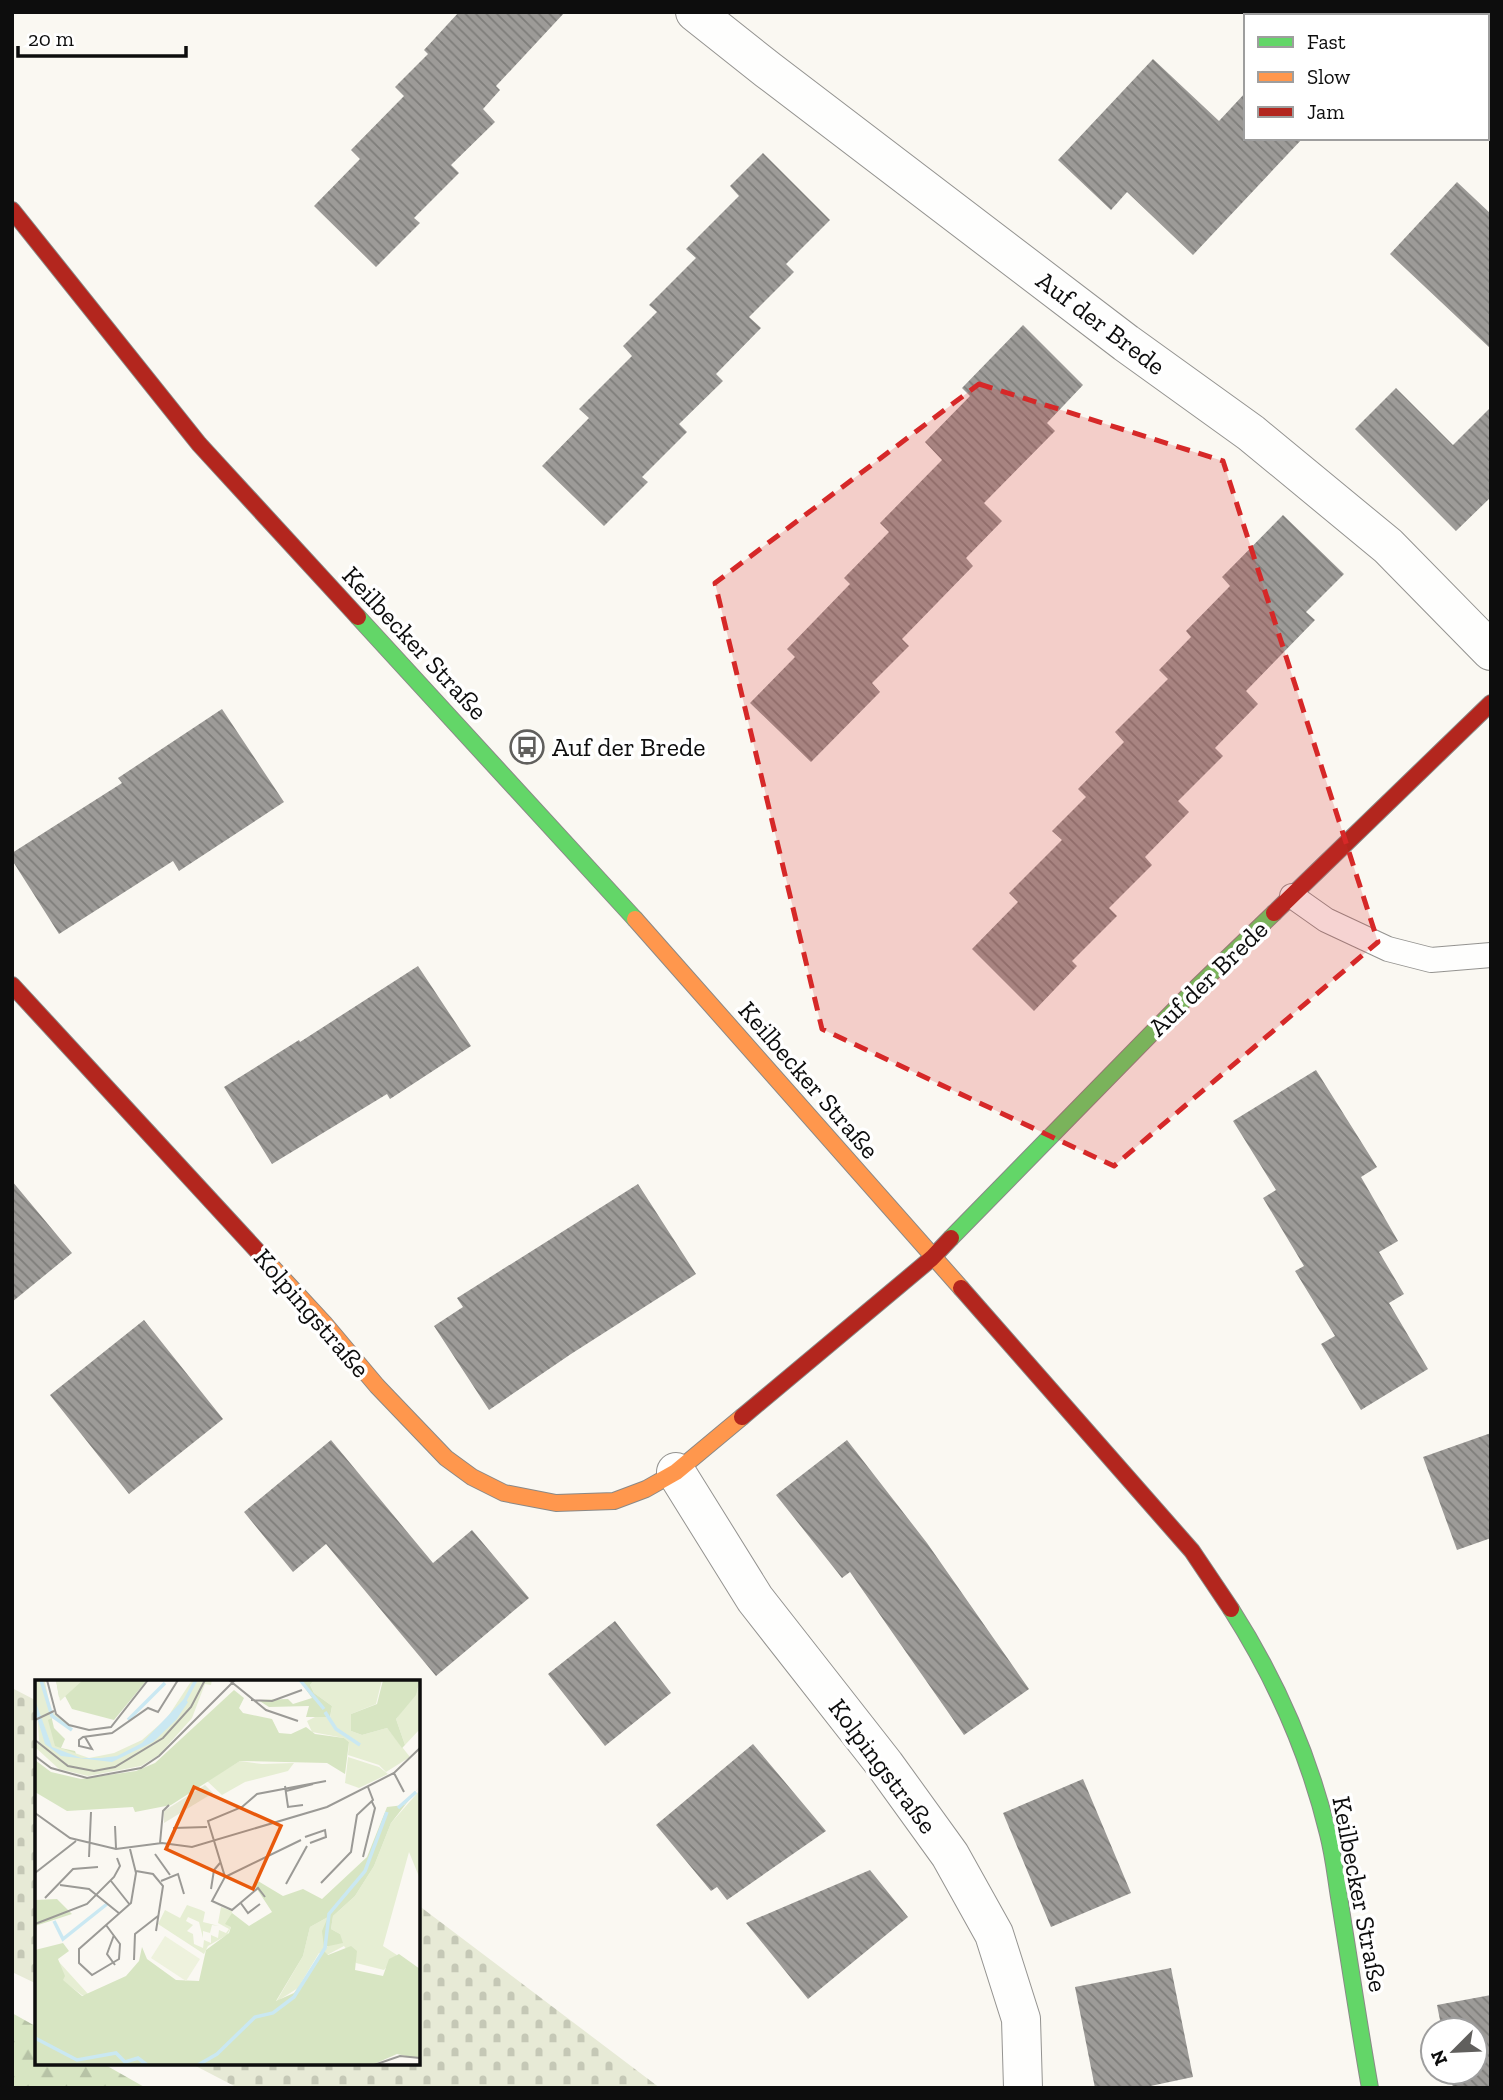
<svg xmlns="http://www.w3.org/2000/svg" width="1503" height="2100" font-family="'Zilla Slab',serif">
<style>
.forest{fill:url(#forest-firs)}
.cemetery{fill:url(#cemetery-stones)}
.building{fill:url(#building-back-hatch)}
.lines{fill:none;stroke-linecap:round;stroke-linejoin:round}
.lane-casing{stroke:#949390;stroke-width:26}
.street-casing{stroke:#949390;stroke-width:40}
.fast-casing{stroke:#8a8987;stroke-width:18}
.slow-casing{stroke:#8a8987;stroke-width:18}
.jam-casing{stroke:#8a8987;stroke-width:18}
.lane{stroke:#fefefd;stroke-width:24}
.street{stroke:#fefefd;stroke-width:38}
.fast{stroke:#63d668;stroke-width:16}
.slow{stroke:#ff974d;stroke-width:16}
.jam{stroke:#b3261e;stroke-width:16}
.marked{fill:#d62828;fill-opacity:0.2;stroke:#d62828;stroke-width:5;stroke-dasharray:14 9;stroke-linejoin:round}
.labels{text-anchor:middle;stroke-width:7;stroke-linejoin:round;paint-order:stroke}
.street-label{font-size:26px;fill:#0d0d0d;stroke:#fff}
.poi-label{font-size:26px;fill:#0d0d0d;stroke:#fff;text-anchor:start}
.inset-river{fill:none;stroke:#cae8f2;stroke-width:3.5}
.inset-road{fill:none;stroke:#9b9a96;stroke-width:2}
.view{fill:#e8590c;fill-opacity:0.15;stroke:#e8590c;stroke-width:3.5}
.inset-edge{fill:none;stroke:#0d0d0d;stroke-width:3.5}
</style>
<defs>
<pattern id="forest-firs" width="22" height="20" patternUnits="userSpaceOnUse" patternTransform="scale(1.75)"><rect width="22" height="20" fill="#d7e5c2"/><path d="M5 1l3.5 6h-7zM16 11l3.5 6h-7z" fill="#b7c3a6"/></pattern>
<pattern id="cemetery-stones" width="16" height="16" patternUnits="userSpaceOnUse" patternTransform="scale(1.75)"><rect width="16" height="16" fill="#e7ead6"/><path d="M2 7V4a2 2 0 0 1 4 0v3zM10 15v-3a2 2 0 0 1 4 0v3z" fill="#c5c8b6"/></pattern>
<pattern id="building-back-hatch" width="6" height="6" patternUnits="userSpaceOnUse" patternTransform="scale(1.75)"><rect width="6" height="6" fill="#9d9b98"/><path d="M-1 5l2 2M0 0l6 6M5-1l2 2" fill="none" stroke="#7e7d7a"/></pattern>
</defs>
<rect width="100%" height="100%" fill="#faf8f2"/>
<!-- forest -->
<path class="forest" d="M12,2013L37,2027V2063H102L146,2088H12Z"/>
<!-- cemetery -->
<path class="cemetery" d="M12,1688L37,1701V1984L12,1972Z
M418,1905L660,2088H238L190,2063H418Z"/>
<!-- building -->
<path class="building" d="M459,12H565L496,86L500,90L483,109L495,122L451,165L459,173L414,218L420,223L376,267L314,206L360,159L351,150L404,96L395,87L428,54L424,50Z
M1153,59L1219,121L1246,92V138H1303L1193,255L1127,192L1111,210L1058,160Z
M763,153L830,220L786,264L794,272L749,317L761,328L716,374L723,381L679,424L687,432L642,477L648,482L604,526L542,466L589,418L579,409L632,356L623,346L657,312L649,305L696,258L686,249L739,196L730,186Z
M1457,182L1491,214V349L1390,254Z
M1023,325L1083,385L1047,423L1055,431L984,503L1002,521L966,558L973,566L902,639L909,646L872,683L880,692L811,762L750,703L795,657L787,649L850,584L844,578L889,532L880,523L942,460L925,442L970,396L962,388Z
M1396,388L1453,445L1491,407V497L1456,531L1355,429Z
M1283,515L1344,574L1306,612L1315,620L1246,691L1258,704L1215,748L1223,756L1178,801L1189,812L1145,857L1152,865L1109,908L1117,916L1072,961L1077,966L1034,1011L972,949L1018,902L1009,893L1062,840L1052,831L1086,797L1078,789L1124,742L1115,732L1168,679L1159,670L1191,637L1186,631L1230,586L1222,577Z
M222,709L284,802L179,871L173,861L59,934L12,860V853L122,783L118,778Z
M418,966L471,1046L390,1099L387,1094L272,1164L224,1087L299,1040L300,1042Z
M1316,1070L1377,1167L1361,1177L1398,1241L1379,1252L1404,1294L1389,1303L1428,1369L1361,1410L1321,1344L1335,1336L1295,1271L1304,1266L1263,1198L1276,1190L1233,1121Z
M12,1181L72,1253L12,1302Z
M638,1184L696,1274L571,1354L489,1410L434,1326L463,1307L457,1298Z
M144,1320L223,1419L129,1494L50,1395Z
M1491,1433V1538L1457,1550L1423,1457Z
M331,1440L433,1563L472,1530L529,1598L436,1676L326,1544L293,1572L244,1512Z
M847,1440L927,1543L1029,1689L964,1735L850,1572L842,1578L776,1495Z
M615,1621L671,1693L605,1746L548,1674Z
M753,1744L826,1831L727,1900L717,1887L711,1891L656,1825Z
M1083,1779L1131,1893L1051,1927L1003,1813Z
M870,1870L908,1917L808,1999L746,1923Z
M1171,1968L1193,2077L1141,2088H1095L1075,1987Z
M1491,1995V2088H1453L1450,2072H1475V2030H1442L1437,2005Z"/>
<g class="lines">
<defs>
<path id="lane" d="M1292,896L1326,920L1388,949L1431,960L1491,955"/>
<path id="street" d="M695,12L768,70L1126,343L1251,433L1388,546L1491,651
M676,1472L755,1599L885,1765L950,1855L994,1934L1021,2019L1023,2088"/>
<path id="fast" d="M358,617L635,919
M951,1238L1194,990L1274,913
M1231,1609C1275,1678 1309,1755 1328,1834C1334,1857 1336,1880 1340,1903C1350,1965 1359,2026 1370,2088"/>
<path id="slow" d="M635,919L961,1288
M261,1255L324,1323L377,1386L446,1458L472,1477L504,1493L556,1503L614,1501L646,1489L676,1472L742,1417"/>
<path id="jam" d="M12,210L199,444L358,617
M1274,913L1491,703
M12,985L261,1255
M961,1288L1192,1551L1231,1609
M742,1417L932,1258L951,1238"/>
</defs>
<!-- lane casing -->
<use href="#lane" class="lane-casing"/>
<!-- street casing -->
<use href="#street" class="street-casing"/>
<!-- fast casing -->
<use href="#fast" class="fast-casing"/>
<!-- slow casing -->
<use href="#slow" class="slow-casing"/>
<!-- jam casing -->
<use href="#jam" class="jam-casing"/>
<!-- lane -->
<use href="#lane" class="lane"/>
<!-- street -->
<use href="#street" class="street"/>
<!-- fast -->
<use href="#fast" class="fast"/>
<!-- slow -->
<use href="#slow" class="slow"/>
<!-- jam -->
<use href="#jam" class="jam"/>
</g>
<!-- marked area -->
<path class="marked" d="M979,384L1223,461L1378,942L1114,1166L822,1029L715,583Z"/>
<!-- icons -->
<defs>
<symbol id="bus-ring" viewBox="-11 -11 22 22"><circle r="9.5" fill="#fff" stroke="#605f5d" stroke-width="1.5"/><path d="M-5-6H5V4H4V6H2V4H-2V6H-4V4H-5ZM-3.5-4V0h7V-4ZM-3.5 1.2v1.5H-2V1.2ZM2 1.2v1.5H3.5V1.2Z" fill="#605f5d"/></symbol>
</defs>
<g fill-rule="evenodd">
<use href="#bus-ring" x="508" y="728" width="38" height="38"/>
</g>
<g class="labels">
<!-- street labels -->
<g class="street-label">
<text transform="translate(1101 323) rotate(37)" y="9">Auf der Brede</text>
<text transform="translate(415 643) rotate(47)" y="9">Keilbecker Straße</text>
<text transform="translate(1208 978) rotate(-44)" y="9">Auf der Brede</text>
<text transform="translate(809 1080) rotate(49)" y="9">Keilbecker Straße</text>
<text transform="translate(312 1313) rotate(49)" y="9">Kolpingstraße</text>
<text transform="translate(883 1766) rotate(53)" y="9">Kolpingstraße</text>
<text transform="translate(1360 1894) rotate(79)" y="9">Keilbecker Straße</text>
</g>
<!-- poi labels -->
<g class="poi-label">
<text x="552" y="756">Auf der Brede</text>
</g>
</g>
<!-- overview -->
<g transform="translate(35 1680)">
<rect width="385" height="385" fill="#faf8f2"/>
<path d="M279,0H347L341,24L316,34V51L327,55L352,48L375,77L351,92L344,85L313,75L314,62L309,58L277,52L272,41L284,35L295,38L297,26L279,13L275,5ZM385,6V49L370,65L361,39ZM313,77L344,87L353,94L324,108L310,103ZM205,81L227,84L259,83L253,91L210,102L187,115L172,101ZM385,110V199L374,172L348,266L362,275L349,290L321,283L309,266L292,275L284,273L263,308L241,322L268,276L275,247L293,237L292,267L305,254L296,249L298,236L320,216L339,186L356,143ZM179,224L197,231L196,247L192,255L173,266L169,274L123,244L130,230L145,238L152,225L166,230L170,232L168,242L184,246L177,245L175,253L168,251V258L164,242L153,237L151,241L158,245L152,251L158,254L159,264L168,268L169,260L176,263V255L183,258L184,250L191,253L194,249L183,243L186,227ZM24,282L54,315H47L28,301Z" fill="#e6eed3"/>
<path d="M21,0H112L79,40L37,29L30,16L24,17ZM264,0H279L275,5L279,13L297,26L295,37H271L274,26L234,27L223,20L253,19L258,24L277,18ZM348,0H385L381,15L361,39L370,65L367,68L352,48L327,55L316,51V34L342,24ZM199,10L209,18L204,28L208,33L237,39L244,53L256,54L271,47L280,54L309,58L314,62L310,94L292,83L205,81L136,125L100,132L98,127L32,131L0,112V80L16,92L46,99L101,91L120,83ZM16,35L19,48L30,59L26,68L40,71L42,77L17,67L9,43ZM385,106L356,143L339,186L320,216L298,236L296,249L305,254L308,263L289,267L287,251L293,237L275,247L268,276L241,321L259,313L289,271L293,275L316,266L322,271L320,290L348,296L354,279L364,274L385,289V379L362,374L337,385H0V270L28,263L34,271L23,279L30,296L28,300L47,316L91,296L104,281L107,267L112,279L141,300L164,301L171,270L194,253L196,247L190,244L197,233L214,246L237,232L220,206L223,201L248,216L268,209L287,219L332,177L352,127L369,125ZM22,219L37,234L0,246V220Z" fill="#d7e5c2"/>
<path d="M170,105L178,113L129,143V131Z" fill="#e7ead6"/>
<path d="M0,0H16L10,2L16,31L38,48L17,38L13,40L20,66L54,78L79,73L107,60L132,38L157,0H177L176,5L170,4L157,38L124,75L106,86L53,96L24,89L0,67L4,61ZM21,0H48L25,21Z" fill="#e6eed3"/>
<path d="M130,256L165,279L151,301L116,278Z" fill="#eef2dd"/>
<path d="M149,19L153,22L141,40L118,62L77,82L26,76L10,64L0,31V20L17,67L46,78H66L82,76L107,63Z" fill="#cae8f2"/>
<path class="inset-river" d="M6,0L17,36L37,50M265,0L289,29M148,24L161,0M290,32L301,49L325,65M93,40L130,3M363,128L381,112M19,241L28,259L72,224M0,358L42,380L81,373L90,382L103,378L112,385M163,385L182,374L220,337L238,333L259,317L290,268L294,234L330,191L352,132"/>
<path class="inset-road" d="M12,0L21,34L34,45L54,50L76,47L113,0M194,0L231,30L263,41M216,20L237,21L267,10M0,40L19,31M50,57L57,69L44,66V60L48,57L77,53L113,28L123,32L143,0M0,60L33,86L59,91L80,87L128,58L156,27L170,0M0,76L16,88L52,98L106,88L124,76L200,0M359,93L369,112M250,106L253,127L268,125M251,111L278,104M0,133L35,158L81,169L127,163L157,167L292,127L359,93L385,68M80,146L81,168M138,148L172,147M270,157L290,150L291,157L275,163M125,163L128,131L134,125M120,174L135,195M54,177L56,132M328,177L340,128L337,122M101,191L118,194L128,206L121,251M0,193L41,161M190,197L266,160M76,201L95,225M126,201L143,194L149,214M286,203L316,172L322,135L338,120L333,107M251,204L272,166M25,205L54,209L85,234M176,209L179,190L185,183M230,217L223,208L197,230L177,221L190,197L173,141L207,127L222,114L291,101M10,218L38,189L63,187M205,222L213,233L225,224M0,244L52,224L79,197L85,186L82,178M71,245L85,264L84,279L57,295L44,283V269L96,223L101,193L95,169M79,255L72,274L80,285M99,280L100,254L123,236M339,385L365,376L385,378"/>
<path class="view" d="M159,107L246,146L218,209L131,169Z"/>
<rect width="385" height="385" class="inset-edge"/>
</g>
<!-- border -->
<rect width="1503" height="2100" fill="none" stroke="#0d0d0d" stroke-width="28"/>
<!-- legend -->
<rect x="1244" y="14" width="245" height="126" fill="#ffffff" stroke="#9e9e9e" stroke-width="2"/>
<rect x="1258" y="37" width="35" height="10" fill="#63d668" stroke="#9e9e9e" stroke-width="2"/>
<text x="1307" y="49" font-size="21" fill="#0d0d0d">Fast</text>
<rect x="1258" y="72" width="35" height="10" fill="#ff974d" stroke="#9e9e9e" stroke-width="2"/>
<text x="1307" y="84" font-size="21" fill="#0d0d0d">Slow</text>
<rect x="1258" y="107" width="35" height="10" fill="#b3261e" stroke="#9e9e9e" stroke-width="2"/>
<text x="1307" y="119" font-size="21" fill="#0d0d0d">Jam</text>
<!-- north arrow -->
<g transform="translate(1454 2051) rotate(246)"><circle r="33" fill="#ffffff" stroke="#9e9e9e" stroke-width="2"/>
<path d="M0-5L12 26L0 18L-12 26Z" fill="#605f5d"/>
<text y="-10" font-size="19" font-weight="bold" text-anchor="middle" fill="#0d0d0d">N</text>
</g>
<!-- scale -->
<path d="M18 46v10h168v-10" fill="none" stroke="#0d0d0d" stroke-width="3.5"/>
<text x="28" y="46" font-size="21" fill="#0d0d0d" stroke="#ffffff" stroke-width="5" paint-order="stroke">20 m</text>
</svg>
